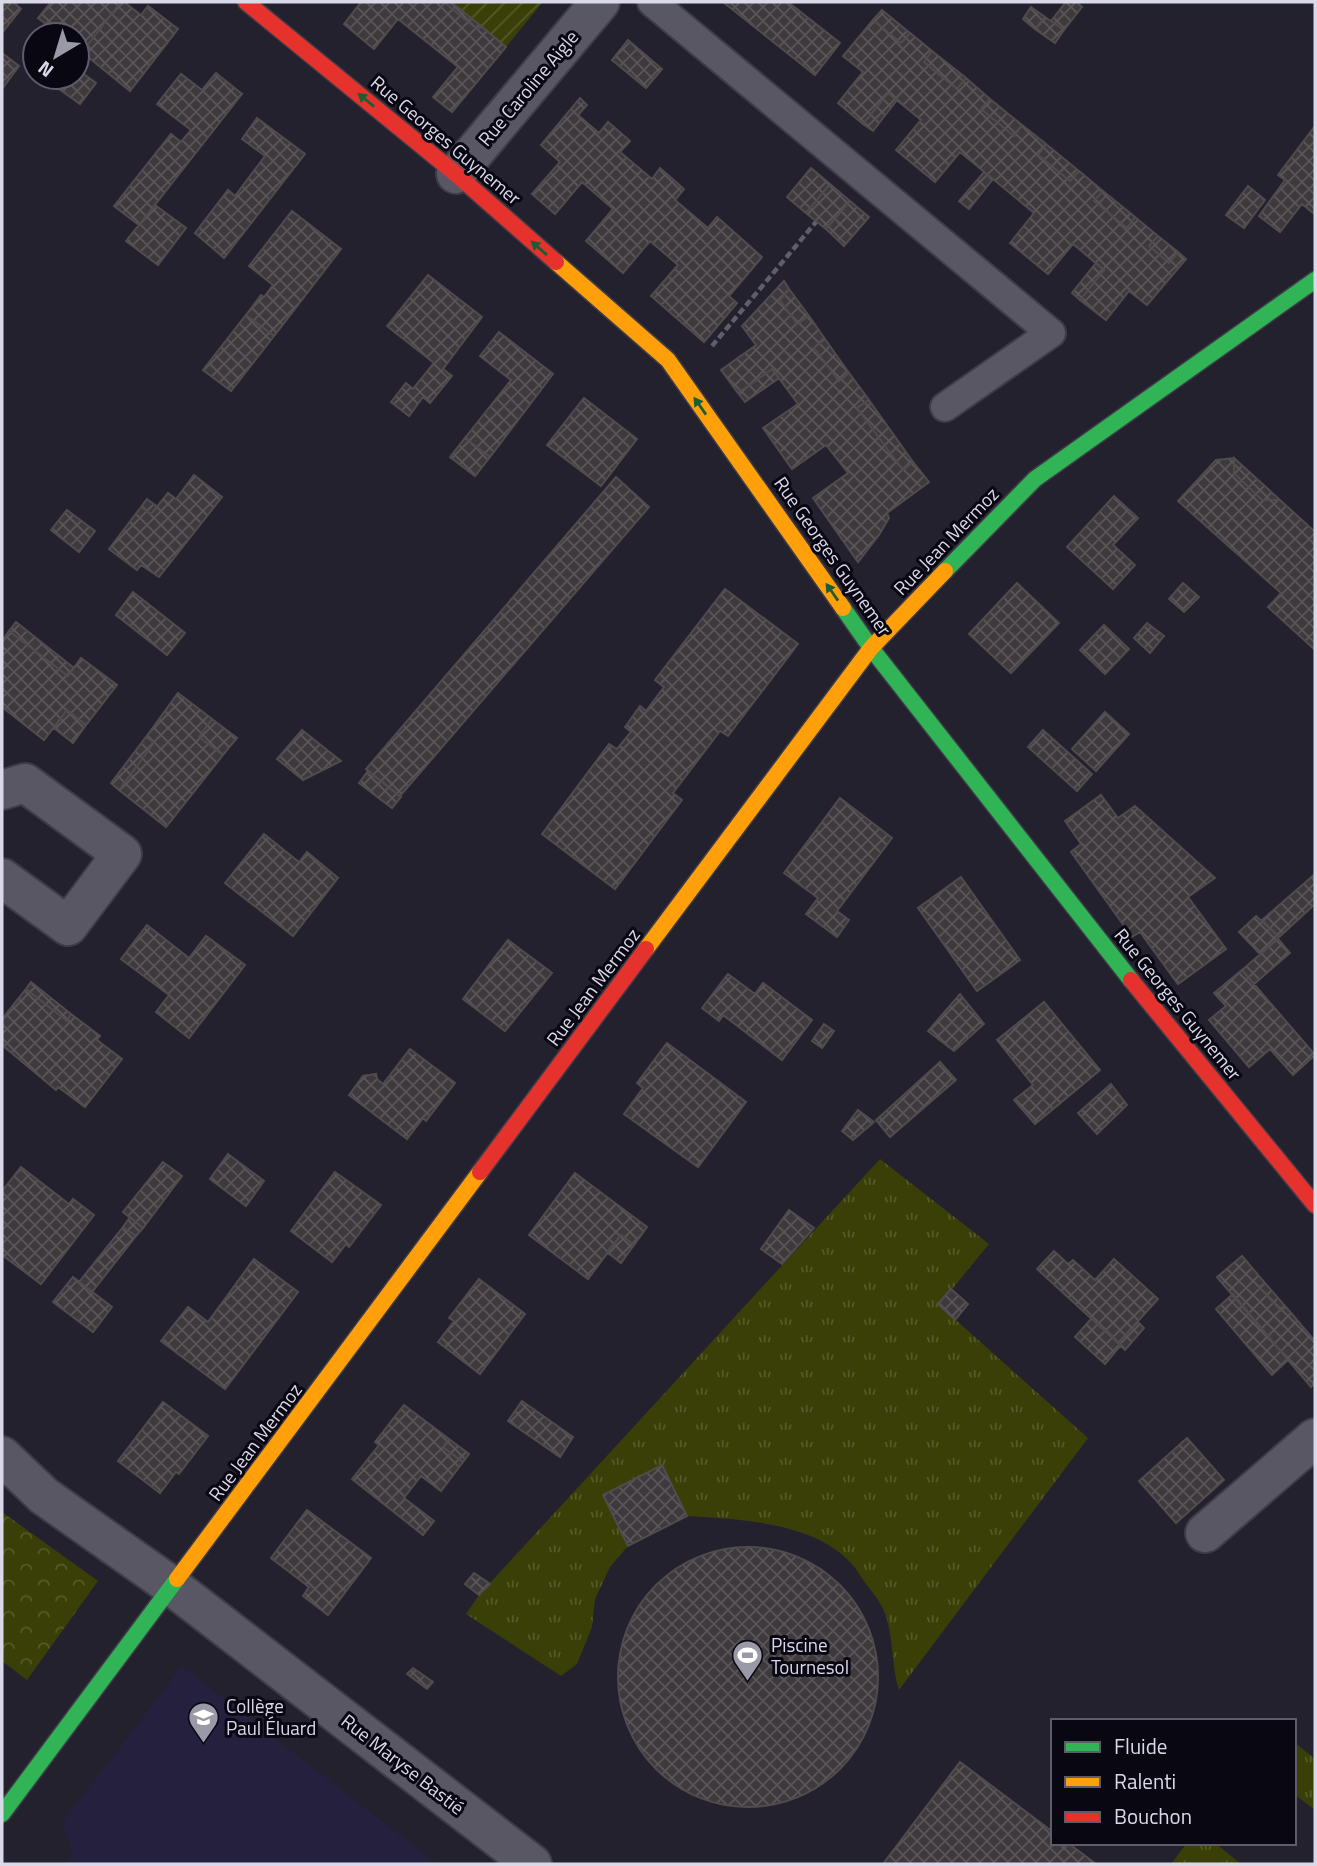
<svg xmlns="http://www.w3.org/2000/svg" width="1317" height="1866" font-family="'Titillium Web',sans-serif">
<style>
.built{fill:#25203d}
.grass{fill:url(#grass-tufts)}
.forest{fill:url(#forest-crowns)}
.garden{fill:url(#garden-furrows)}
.building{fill:url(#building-cross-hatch);stroke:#504b4d;stroke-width:2}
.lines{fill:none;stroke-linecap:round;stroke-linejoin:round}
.lane-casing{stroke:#3e3c48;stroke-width:32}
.street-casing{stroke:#3e3c48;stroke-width:42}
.fast-casing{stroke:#3e3c48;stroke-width:19}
.slow-casing{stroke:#3e3c48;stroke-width:19}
.jam-casing{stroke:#3e3c48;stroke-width:19}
.path{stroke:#5f5e69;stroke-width:4.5;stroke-dasharray:7 3.5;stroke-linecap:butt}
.lane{stroke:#595763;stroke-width:28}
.street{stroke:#595763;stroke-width:38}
.fast{stroke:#30b455;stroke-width:16}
.slow{stroke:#ff9f0a;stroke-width:16}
.jam{stroke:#e5322d;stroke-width:16}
.oneway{fill:#1c5e34}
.labels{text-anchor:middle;stroke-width:6;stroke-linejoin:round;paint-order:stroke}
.street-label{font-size:19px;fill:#dad9ea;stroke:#090812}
.poi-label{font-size:19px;fill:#dad9ea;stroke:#090812;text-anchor:start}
</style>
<defs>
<pattern id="grass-tufts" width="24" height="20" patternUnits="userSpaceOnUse" patternTransform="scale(1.75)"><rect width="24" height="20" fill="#393f06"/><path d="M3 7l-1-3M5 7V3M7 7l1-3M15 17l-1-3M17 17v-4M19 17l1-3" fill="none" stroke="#555a2a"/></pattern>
<pattern id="forest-crowns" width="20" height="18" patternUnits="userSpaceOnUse" patternTransform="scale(1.75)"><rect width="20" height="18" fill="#393f06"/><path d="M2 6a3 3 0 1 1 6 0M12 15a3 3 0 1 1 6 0" fill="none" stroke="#555a2a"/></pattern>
<pattern id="garden-furrows" width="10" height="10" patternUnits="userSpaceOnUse" patternTransform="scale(1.75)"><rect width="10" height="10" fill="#393f06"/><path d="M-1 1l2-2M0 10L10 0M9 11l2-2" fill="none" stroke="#555a2a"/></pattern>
<pattern id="building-cross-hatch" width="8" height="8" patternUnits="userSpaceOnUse" patternTransform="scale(1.75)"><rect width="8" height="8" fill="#3e393c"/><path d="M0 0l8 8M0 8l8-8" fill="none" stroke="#595558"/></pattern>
</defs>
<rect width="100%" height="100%" fill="#23212e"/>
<!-- built -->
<path class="built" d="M182,1666L437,1864H66L73,1855L62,1823Z"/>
<!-- grass -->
<path class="grass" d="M880,1159L989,1244L939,1305L1088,1438L899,1690C891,1665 894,1635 884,1611C880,1601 872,1592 866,1584C861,1577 856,1568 850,1562C812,1522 739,1519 687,1516L661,1466L603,1495L628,1546L610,1567L595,1599L592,1627L577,1664L561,1676L466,1614L479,1595Z
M1294,1742L1315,1759V1810L1294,1794Z
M1187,1843H1215L1241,1864H1171Z"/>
<!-- forest -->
<path class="forest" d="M2,1512L98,1581L27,1680L2,1661Z"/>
<!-- garden -->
<path class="garden" d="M451,2H543L506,47Z"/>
<!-- building -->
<path class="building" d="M2,2H13L21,9L2,33Z
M51,2H121L82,52L77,48V35H60L38,18Z
M121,2H124L141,15L148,6L178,29L130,91L82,52Z
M361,2H444L478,30L481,26L506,47L452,112L433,97L458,67L398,19L374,49L344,24Z
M444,2H451L481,26L478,30Z
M723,2H788L840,43L815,75Z
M1066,2H1076L1082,7L1064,30L1051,21Z
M1031,7L1045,17L1035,29L1023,19Z
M882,10L910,33L901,43L873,20Z
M1045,17L1064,30L1055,43L1035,29Z
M873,20L901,43L910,33L932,51L924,62L957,89L966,78L990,99L981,109L1014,136L1022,125L1046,144L1038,155L1070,181L1079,171L1103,191L1094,201L1127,228L1135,217L1158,236L1149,246L1169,263L1178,252L1186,259L1147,305L1129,291L1106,320L1080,300L1104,270L1073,244L1048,274L1010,243L1034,213L960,152L935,182L896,150L921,120L888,93L863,124L838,103L863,72L843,56Z
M628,40L662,69L646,88L612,60Z
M932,51L966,78L957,89L924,62Z
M2,53L19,66L2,89Z
M77,69L96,83L80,104L55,86L63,77H77Z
M216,73L242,94L139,225L114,206L171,134L181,142L191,130L157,104L181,74L202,90Z
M888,93L897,100L873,131L863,124Z
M580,98L587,105L578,115L599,133L608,122L630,141L620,152L652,179L660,168L684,189L675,200L708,228L717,217L762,257L729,296L737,303L704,342L651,296L678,265L650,241L623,273L586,241L613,209L582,182L555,214L532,194L560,162L541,145Z
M990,99L1022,125L1014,136L981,109Z
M257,118L305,154L224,258L195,233L228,190L235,196L265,156L242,139Z
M1315,126V210L1313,213L1302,204L1280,232L1259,216L1285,180L1278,175Z
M1046,144L1079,171L1070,181L1038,155Z
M811,168L830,184L806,213L787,197Z
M984,172L993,179L969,209L959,201Z
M830,184L850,201L826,229L806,213Z
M1248,186L1265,200L1244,228L1226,215Z
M1103,191L1135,217L1127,228L1094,201Z
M850,201L869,217L844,246L826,229Z
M155,205L186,228L158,265L126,241Z
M292,211L341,249L274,336L246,315L261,295L264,297L273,285L249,266Z
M1158,236L1178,252L1169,263L1149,246Z
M1096,263L1104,270L1080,300L1072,293Z
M428,275L482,317L443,369L452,376L430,403L423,397L409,416L391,402L406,383L413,389L434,363L387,326Z
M784,281L789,289L780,300L797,324L809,316L825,339L814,348L839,381L849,373L869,400L857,408L903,470L913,462L929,482L887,513L889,518L879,535L858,562L813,498L848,473L826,445L792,469L763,428L798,404L772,369L738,393L721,370L756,345L742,326Z
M789,289L809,316L797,324L780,300Z
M246,315L274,336L231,391L203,370Z
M499,332L553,374L490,457L465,438L511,380L480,356Z
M825,339L849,373L839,381L814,348Z
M772,369L779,378L745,402L738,393Z
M584,398L637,439L601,486L547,445Z
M869,400L913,462L903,470L857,408Z
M465,438L490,457L475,476L450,457Z
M1234,458V473L1262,500H1280L1315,532V650L1268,607L1281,593L1178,501L1216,460Z
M1234,458L1280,500H1262L1234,473Z
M194,475L222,497L159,577L141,565L137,570L109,549L141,507L151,514L168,493L176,499Z
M616,477L649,507L400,796L366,769Z
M1114,496L1138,518L1113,545L1135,565L1113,589L1067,547Z
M147,499L158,507L151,514L141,507Z
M67,510L95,531L79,552L51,530Z
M1017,583L1059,623L1011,673L969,634Z
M1183,583L1199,597L1184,612L1169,599Z
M725,589L798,644L728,736L720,731L673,793L682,800L615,889L542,834L609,744L617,749L631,732L625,727L640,706L646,711L664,687L655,680Z
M133,592L185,633L167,655L116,615Z
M16,622L74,668L68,676L9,631Z
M1147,623L1164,636L1150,653L1134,638Z
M1104,625L1129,649L1105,674L1080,650Z
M9,631L68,676L81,658L117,685L86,725L67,710L44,740L2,707V641Z
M178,693L212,719L199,737L223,755L166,827L119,790L154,743L146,737Z
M67,710L86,725L73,743L54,728Z
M1105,712L1129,734L1096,771L1072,749Z
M212,719L237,738L223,755L199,737Z
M302,730L341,761L303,780L277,759Z
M1043,730L1092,774L1077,791L1028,747Z
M146,737L154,743L119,790L111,783Z
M368,771L401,797L392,808L359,783Z
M1101,795L1118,818L1135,806L1215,878L1188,897L1226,949L1178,984L1140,932L1132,937L1071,852L1081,844L1065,821Z
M840,798L892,838L837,911L849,920L837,937L806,914L818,898L784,873Z
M264,834L299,862L307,852L338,878L293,936L225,883Z
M1315,874V904L1279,937L1262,920Z
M961,877L1020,960L977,991L918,908Z
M1256,916L1279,937L1260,954L1239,932Z
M147,925L189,958L206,936L245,965L189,1038L156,1012L169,995L121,959Z
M1278,939L1290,953L1254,984L1242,970Z
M508,940L552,973L505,1031L463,999Z
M1242,970L1315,1055L1293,1075L1270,1049L1249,1067L1209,1020L1226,1006L1214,993Z
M728,974L755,994L763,983L812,1020L782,1060L723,1015L719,1021L702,1008Z
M31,982L71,1014L67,1021L26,989Z
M26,989L67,1021L71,1014L100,1036L97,1040L122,1059L85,1107L58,1087L56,1090L2,1045V1019Z
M960,994L984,1024L954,1051L928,1031Z
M1044,1002L1100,1070L1035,1124L1014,1100L1033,1085L997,1040Z
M824,1024L834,1031L822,1048L812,1041Z
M667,1043L746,1102L698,1167L624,1114L643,1088L637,1083Z
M410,1049L455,1083L426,1121L423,1118L407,1139L349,1095L363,1076L376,1074L377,1079L383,1084Z
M940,1062L956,1080L890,1137L876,1120Z
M1111,1084L1127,1105L1097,1134L1078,1113Z
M858,1110L874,1122L853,1140L842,1131Z
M228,1154L264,1181L246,1206L210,1179Z
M163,1162L182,1176L143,1228L123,1212Z
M21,1167L69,1204L73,1199L94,1215L41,1284L2,1255V1191Z
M335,1172L381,1205L349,1247L346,1244L332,1262L291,1231Z
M575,1173L647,1227L634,1245L621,1235L588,1279L529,1235Z
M789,1210L814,1228L782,1264L761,1249Z
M130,1217L143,1228L136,1236L123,1227Z
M123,1227L136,1236L92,1292L79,1282Z
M621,1235L634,1245L621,1263L607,1252Z
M1054,1251L1068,1264L1073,1260L1095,1280L1114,1259L1158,1299L1118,1343L1037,1269Z
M1242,1256L1265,1283L1259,1287L1281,1311L1286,1307L1315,1341V1383L1311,1387L1217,1277Z
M254,1259L298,1292L225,1389L161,1341L188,1307L208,1322Z
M73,1277L112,1307L93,1332L53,1302Z
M479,1279L525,1314L480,1374L438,1342L454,1321L449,1318Z
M1265,1283L1286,1307L1281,1311L1259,1287Z
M951,1289L968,1304L955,1320L938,1304Z
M1233,1294L1288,1360L1272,1375L1216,1309Z
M1092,1318L1121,1345L1105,1364L1075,1337Z
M1138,1322L1144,1328L1125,1350L1118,1343Z
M522,1401L573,1437L560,1457L508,1421Z
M163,1402L208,1436L179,1474L176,1472L160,1493L118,1461Z
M404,1405L449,1439L443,1447L463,1462L441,1491L421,1476L404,1498L434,1521L423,1535L352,1479L379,1445L375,1442Z
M1187,1438L1224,1480L1176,1523L1139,1481Z
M449,1439L469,1454L463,1462L443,1447Z
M662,1465L687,1516L628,1546L603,1495Z
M307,1510L371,1558L328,1615L303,1596L309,1587L271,1558Z
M618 1677a130 130 0 1 1 260 0a130 130 0 1 1-260 0Z
M474,1573L490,1584L479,1595L465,1584Z
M413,1668L433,1682L427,1689L407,1674Z
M960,1762L1053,1832V1843H1068L1096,1864H883Z"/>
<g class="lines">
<defs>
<path id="lane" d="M652,2L1051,333L945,407"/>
<path id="street" d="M456,174L600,2
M2,790L25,783L122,854L68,926L2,878
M2,1456L44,1496L173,1587L532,1864
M1205,1533L1315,1438"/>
<path id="fast" d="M945,571L1035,479L1315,280
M843,608L871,648L1131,980
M2,1814L177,1579"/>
<path id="slow" d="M556,262L668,360L843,608
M646,949L871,648L945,571
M177,1579L480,1172"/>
<path id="jam" d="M246,2L456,174L556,262
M1131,980L1315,1205
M480,1172L646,949"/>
</defs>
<!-- lane casing -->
<use href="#lane" class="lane-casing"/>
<!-- street casing -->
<use href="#street" class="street-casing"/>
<!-- fast casing -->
<use href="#fast" class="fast-casing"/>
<!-- slow casing -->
<use href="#slow" class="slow-casing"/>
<!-- jam casing -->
<use href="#jam" class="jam-casing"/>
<!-- path -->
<path class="path" d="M712,346L816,222"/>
<!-- lane -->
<use href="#lane" class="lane"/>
<!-- street -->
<use href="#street" class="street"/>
<!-- fast -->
<use href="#fast" class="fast"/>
<!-- slow -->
<use href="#slow" class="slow"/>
<!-- jam -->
<use href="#jam" class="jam"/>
</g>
<!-- one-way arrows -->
<defs><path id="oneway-solid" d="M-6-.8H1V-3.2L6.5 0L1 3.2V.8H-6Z" transform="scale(1.75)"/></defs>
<g class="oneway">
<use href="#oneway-solid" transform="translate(366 100) rotate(-141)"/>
<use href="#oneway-solid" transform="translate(539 248) rotate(-139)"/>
<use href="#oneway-solid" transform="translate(700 406) rotate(-125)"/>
<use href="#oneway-solid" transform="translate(832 592) rotate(-125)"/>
</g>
<!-- icons -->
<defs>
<symbol id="stadium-pin" viewBox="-11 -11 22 30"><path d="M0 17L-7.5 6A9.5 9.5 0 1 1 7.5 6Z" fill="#9a99a8" stroke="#090812"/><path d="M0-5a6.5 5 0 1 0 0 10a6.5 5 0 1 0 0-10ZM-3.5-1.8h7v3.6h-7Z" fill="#fff"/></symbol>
<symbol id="school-pin" viewBox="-11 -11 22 30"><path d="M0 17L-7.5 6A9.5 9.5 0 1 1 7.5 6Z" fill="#9a99a8" stroke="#090812"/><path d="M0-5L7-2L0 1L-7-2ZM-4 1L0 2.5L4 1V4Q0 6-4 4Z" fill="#fff"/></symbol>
</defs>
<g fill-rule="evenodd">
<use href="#stadium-pin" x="730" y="1638" width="35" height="47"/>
<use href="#school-pin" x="186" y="1700" width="35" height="47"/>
</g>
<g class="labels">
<!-- street labels -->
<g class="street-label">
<text transform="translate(528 88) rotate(-50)" y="7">Rue Caroline Aigle</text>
<text transform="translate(446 140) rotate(40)" y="7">Rue Georges Guynemer</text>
<text transform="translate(946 541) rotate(-46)" y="7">Rue Jean Mermoz</text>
<text transform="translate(833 556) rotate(55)" y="7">Rue Georges Guynemer</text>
<text transform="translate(593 987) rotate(-53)" y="7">Rue Jean Mermoz</text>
<text transform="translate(1178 1004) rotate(51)" y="7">Rue Georges Guynemer</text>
<text transform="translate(255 1442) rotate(-53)" y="7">Rue Jean Mermoz</text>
<text transform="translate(403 1764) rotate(38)" y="7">Rue Maryse Bastié</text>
</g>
<!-- poi labels -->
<g class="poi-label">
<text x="771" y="1652">Piscine<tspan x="771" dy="22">Tournesol</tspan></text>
<text x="226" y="1713">Collège<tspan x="226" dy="22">Paul Éluard</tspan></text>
</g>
</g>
<!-- border -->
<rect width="1317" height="1866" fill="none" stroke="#dad9ea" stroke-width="7"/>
<!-- legend -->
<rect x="1051" y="1719" width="245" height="126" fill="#090812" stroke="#5d5c68" stroke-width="2"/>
<rect x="1065" y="1742" width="35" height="10" fill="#30b455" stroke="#5d5c68" stroke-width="2"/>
<text x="1114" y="1754" font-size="21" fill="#dad9ea">Fluide</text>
<rect x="1065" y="1777" width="35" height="10" fill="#ff9f0a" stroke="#5d5c68" stroke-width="2"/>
<text x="1114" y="1789" font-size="21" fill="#dad9ea">Ralenti</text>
<rect x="1065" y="1812" width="35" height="10" fill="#e5322d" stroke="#5d5c68" stroke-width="2"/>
<text x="1114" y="1824" font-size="21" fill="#dad9ea">Bouchon</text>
<!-- north arrow -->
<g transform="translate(56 56) rotate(218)"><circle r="33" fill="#090812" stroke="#5d5c68" stroke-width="2"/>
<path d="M0-5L12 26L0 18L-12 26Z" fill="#9a99a8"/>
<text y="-10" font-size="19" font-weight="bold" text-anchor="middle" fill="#dad9ea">N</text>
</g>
</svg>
